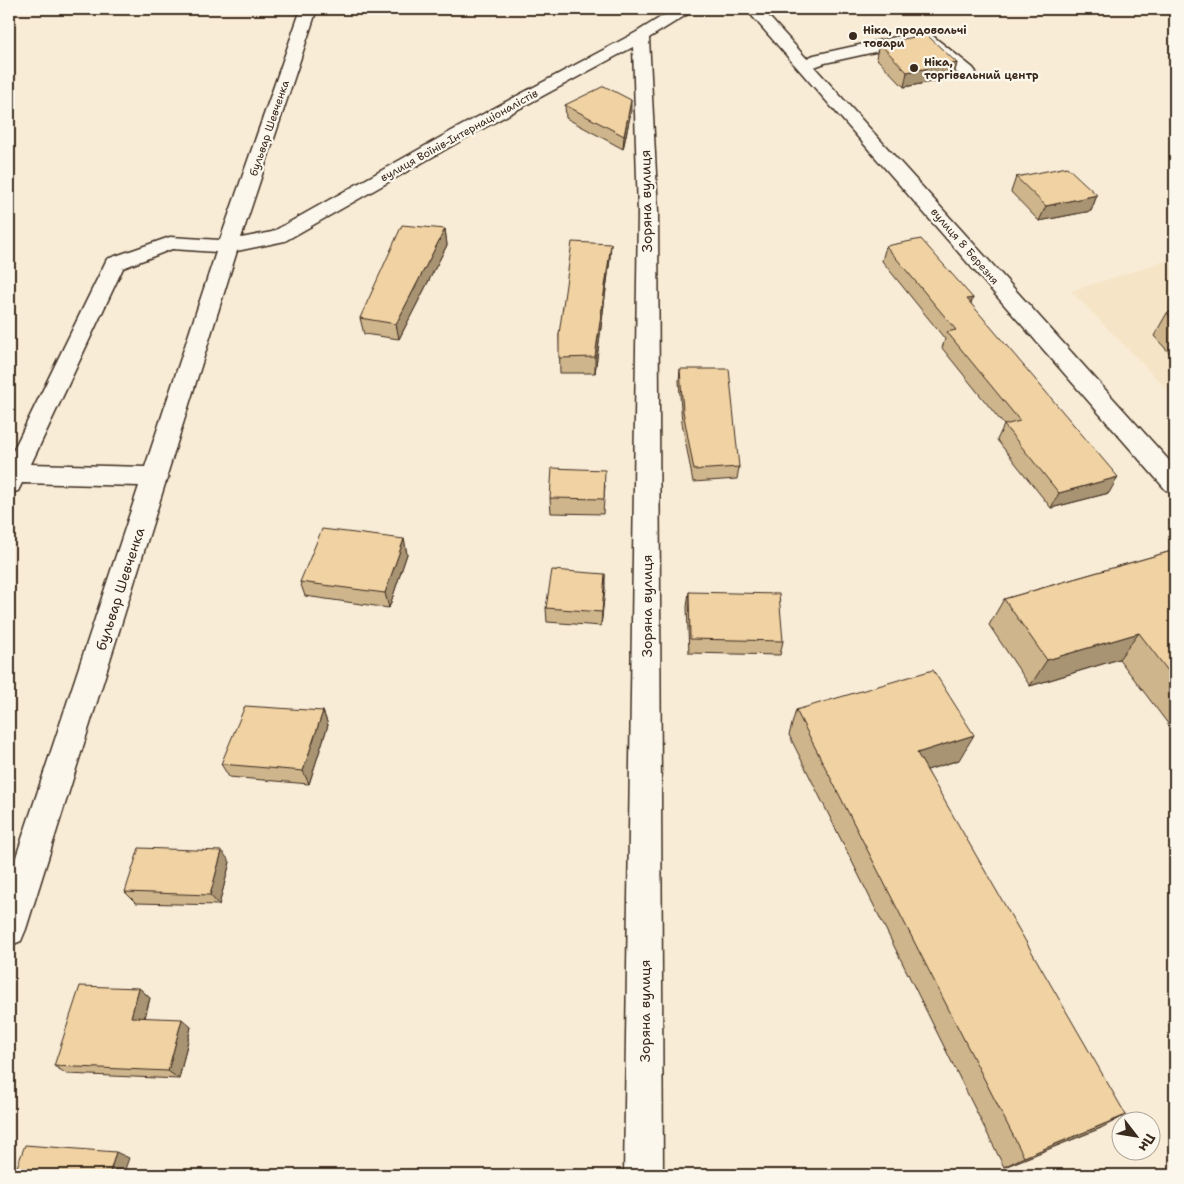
<svg xmlns="http://www.w3.org/2000/svg" width="1184" height="1184" font-family="'Shantell Sans',sans-serif">
<style>
.built{fill:#f6e4c7}
.lines{fill:none;stroke-linecap:round;stroke-linejoin:round}
.minor-casing{stroke:#3b2a1e;stroke-width:3}
.major-casing{stroke:#3b2a1e;stroke-width:3}
.minor{fill:#fbf7ec;fill-rule:evenodd}
.major{fill:#fbf7ec;fill-rule:evenodd}
.wall{fill:#ceb58c;stroke:#3b2a1e}
.shaded-wall{fill:#a89372;stroke:#3b2a1e}
.building{fill:#f0d2a3;stroke:#3b2a1e}
.poi-dot{fill:#3b2a1e;stroke:#fbf7ec;stroke-width:2}
.labels{text-anchor:middle;stroke-width:4.5;stroke-linejoin:round;paint-order:stroke}
.far-poi-label{font-size:11px;font-weight:bold;fill:#3b2a1e;stroke:#fbf7ec;text-anchor:start}
.far-street-label{font-size:11px;fill:#3b2a1e;stroke:#fbf7ec}
.street-label{font-size:14px;fill:#3b2a1e;stroke:#fbf7ec}
</style>
<rect width="100%" height="100%" fill="#f8ecd6"/>
<filter id="ink" filterUnits="userSpaceOnUse"><feTurbulence type="fractalNoise" baseFrequency=".02" numOctaves="2"/><feDisplacementMap in="SourceGraphic" scale="10" xChannelSelector="R" yChannelSelector="G"/><feConvolveMatrix kernelMatrix="1 2 1 2 8 2 1 2 1" color-interpolation-filters="sRGB"/></filter>
<g filter="url(#ink)">
<!-- built -->
<path class="built" d="M1175,258V397L1071,291Z"/>
<g class="lines">
<defs>
<path id="minor" d="M301,9H317L241,238L272,232L457,128L635,33L674,9H693L691,12L649,38L658,212L663,1175H624L638,212L633,47L469,136L285,241L237,251L167,475L169,477L165,484L26,929L21,941L9,946V878L139,486L22,483L18,491L9,493V459L107,259L170,237L220,240ZM172,249L216,252L145,467L31,464L123,268Z
M923,31L929,33L973,68L976,72L973,76L967,77L961,76L920,42L825,63L806,70L800,69L798,65L800,61L814,55Z"/>
<path id="major" d="M746,9H762L1175,467V492L1166,490Z"/>
</defs>
<!-- minor casing -->
<use href="#minor" class="minor-casing"/>
<!-- major casing -->
<use href="#major" class="major-casing"/>
<!-- minor -->
<use href="#minor" class="minor"/>
<!-- major -->
<use href="#major" class="major"/>
</g>
<!-- wall -->
<path class="wall" d="M879,43L957,63L953,78L904,87L876,58Z
M565,105L631,112L623,149L566,118Z
M1016,177L1097,195L1091,211L1039,221L1011,192Z
M445,229L447,245L399,339L364,334L360,318Z
M886,246L973,298L971,304L1109,493L1051,508L997,440L1004,425L942,348L945,339L882,261Z
M610,259L595,373H560L559,334Z
M1175,311V359L1154,336L1167,313Z
M680,369L739,467L737,479L693,482L682,423L679,381Z
M605,485L603,514L551,513L550,498Z
M404,539L407,554L389,608L305,596L300,582Z
M1175,550V733L1119,659L1030,686L989,625L1004,599Z
M605,588L601,626L547,622L546,608Z
M689,592L783,641L780,655L689,653L687,607Z
M796,710L959,760L927,770L1101,1128L1004,1167L789,735Z
M323,711L328,725L309,784L229,777L221,764Z
M230,862L219,905L136,903L125,892Z
M139,988L150,998L145,1018L191,1027L179,1079L67,1074L54,1066Z"/>
<!-- shaded-wall -->
<path class="shaded-wall" d="M957,63L953,78L904,87L907,72Z
M631,100V112L623,149L624,136Z
M1097,195L1091,211L1039,221L1046,206Z
M445,229L447,245L399,339L396,324Z
M611,244L610,259L595,373V357Z
M973,298L967,314V299Z
M1118,477L1109,493L1051,508L1059,493Z
M404,539L407,554L389,608L385,593Z
M605,574V588L601,626L602,612Z
M1139,633L1119,659L1030,686L1047,660Z
M323,711L328,725L309,784L303,771Z
M974,735L959,760L905,777L917,753Z
M222,851L230,862L219,905L210,895Z
M139,988L150,998L142,1026L131,1017Z
M182,1019L191,1027L179,1079L168,1071Z
M1126,1115L1101,1128L1004,1167L1024,1157Z
M116,1152L129,1158L123,1175H109Z"/>
<!-- building -->
<path class="building" d="M927,35L957,63L907,72L879,43Z
M604,86L631,100L624,136L565,105Z
M1067,167L1097,195L1046,206L1016,177Z
M402,225L445,229L396,324L360,318Z
M921,239L973,298L967,299L1118,477L1059,493L1004,425L1020,421L947,332L956,330L886,246Z
M572,242L611,244L595,357L559,358V334Z
M1175,311V322L1167,313Z
M680,369H729L739,467L694,470L683,411Z
M552,468L605,470L604,499L550,498Z
M322,529L404,539L385,593L300,582Z
M1175,550V680L1139,633L1047,660L1004,599Z
M552,570L605,574L602,612L546,608Z
M689,592L779,594L783,641L690,639Z
M933,670L974,735L917,753L1126,1115L1024,1157L796,710Z
M245,706L323,711L303,771L221,764Z
M139,848L222,851L210,895L125,892Z
M80,986L139,988L131,1017L182,1019L168,1071L54,1066Z
M25,1145L116,1152L109,1175H14Z"/>
</g>
<!-- markers -->
<g class="poi-dot">
<circle cx="853" cy="36" r="5"/>
<circle cx="914" cy="68" r="5"/>
</g>
<g class="labels">
<!-- far-poi labels -->
<g class="far-poi-label">
<text x="863" y="34">Ніка, продовольчі<tspan x="863" dy="13">товари</tspan></text>
<text x="924" y="66">Ніка,<tspan x="924" dy="13">торгівельний центр</tspan></text>
</g>
<!-- far-street labels -->
<g class="far-street-label">
<text transform="translate(269 128) rotate(-71)" y="4">бульвар Шевченка</text>
<text transform="translate(459 135) rotate(-29)" y="4">вулиця Воїнів-Інтернаціоналістів</text>
<text transform="translate(965 246) rotate(49)" y="4">вулиця 8 Березня</text>
</g>
<!-- street labels -->
<g class="street-label">
<text transform="translate(646 201) rotate(-91)" y="5">Зоряна вулиця</text>
<text transform="translate(120 589) rotate(-72)" y="5">бульвар Шевченка</text>
<text transform="translate(647 606) rotate(-90)" y="5">Зоряна вулиця</text>
<text transform="translate(645 1011) rotate(-90)" y="5">Зоряна вулиця</text>
</g>
</g>
<!-- margin -->
<rect width="1184" height="1184" fill="none" stroke="#fbf7ec" stroke-width="30"/>
<rect x="15" y="15" width="1154" height="1154" fill="none" stroke="#3b2a1e" stroke-width="2" filter="url(#ink)"/>
<!-- north arrow -->
<g transform="translate(1136 1136) rotate(121)"><circle r="24" fill="#fbf7ec" stroke="#aea59a"/>
<path d="M0-4L9 19L0 12L-9 19Z" fill="#3b2a1e"/>
<text y="-8" font-size="14" font-weight="bold" text-anchor="middle" fill="#3b2a1e">Пн</text>
</g>
</svg>
